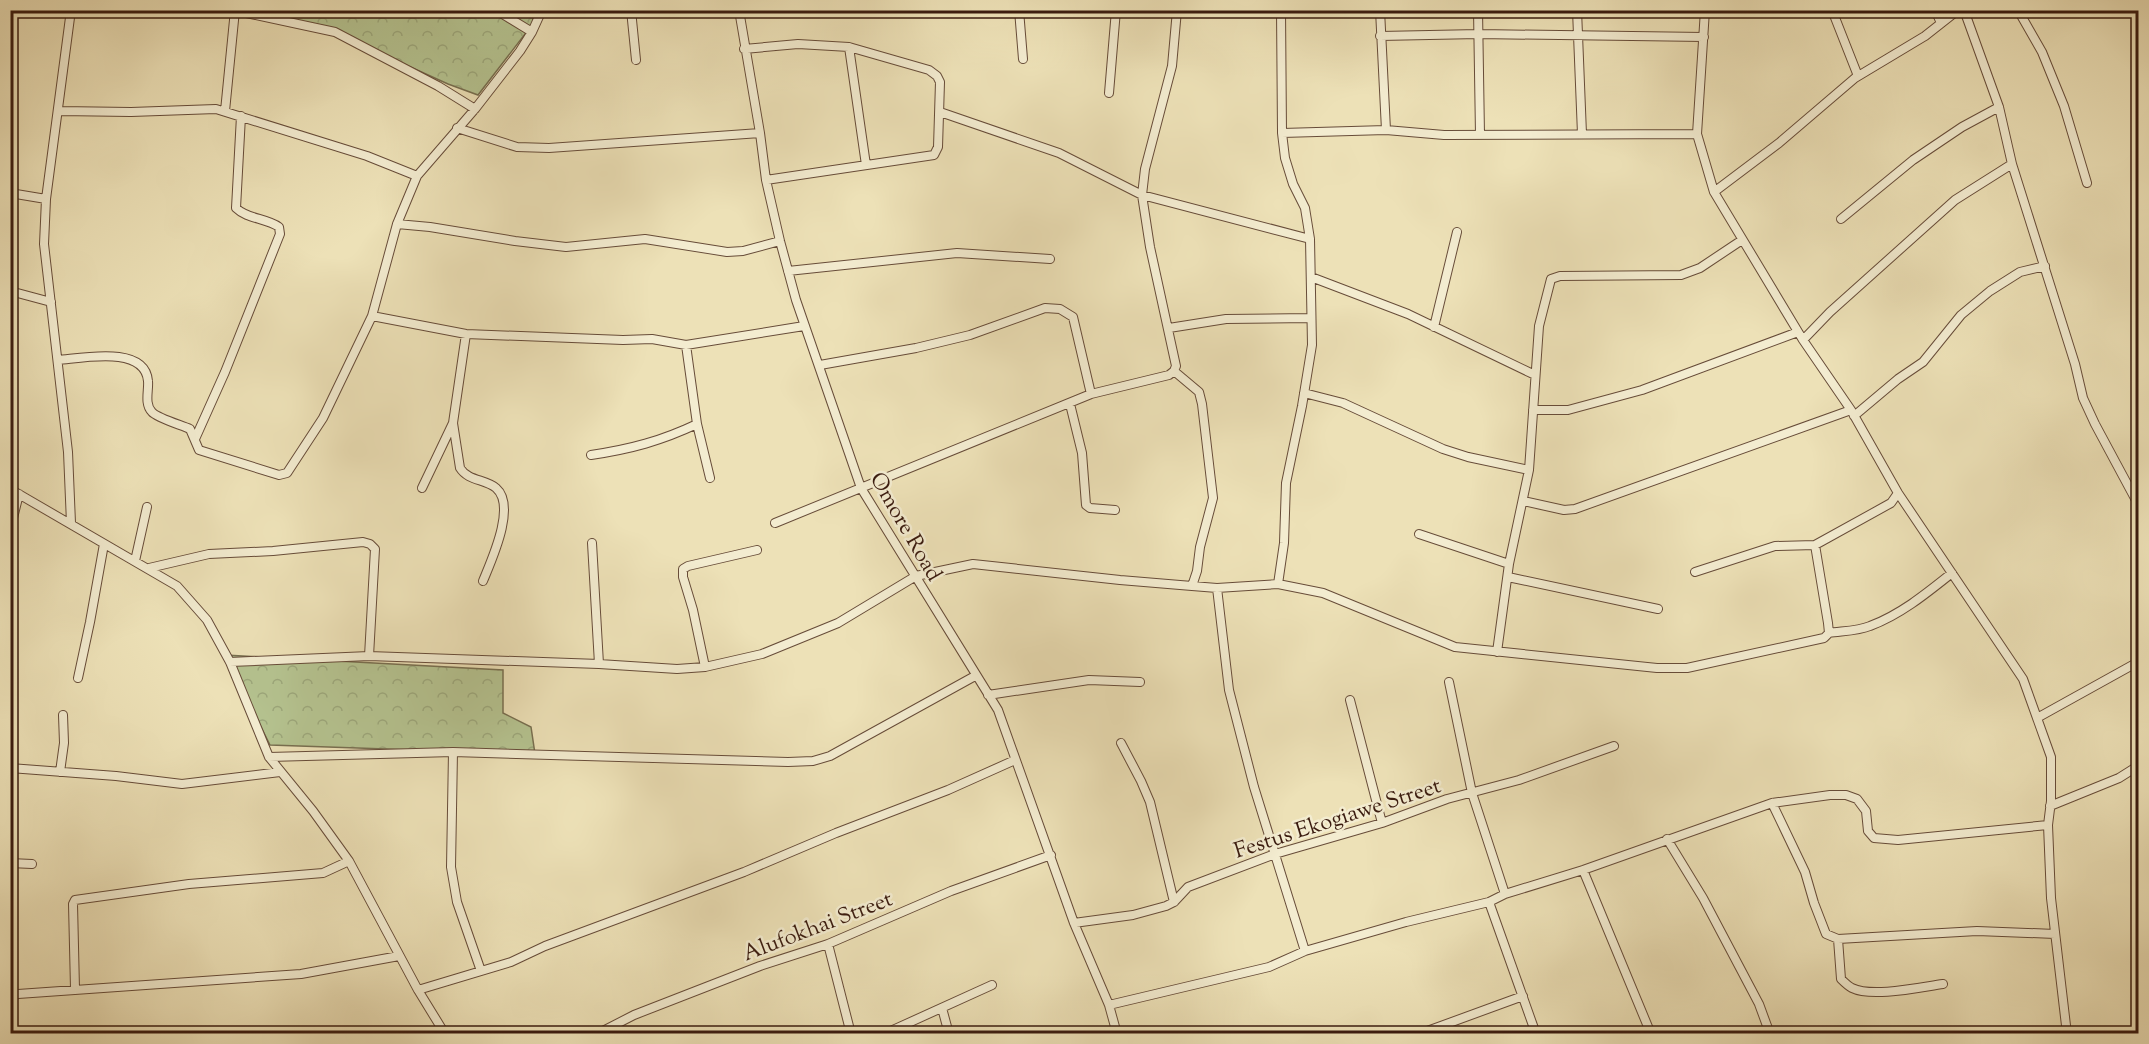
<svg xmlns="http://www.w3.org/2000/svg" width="2149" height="1044" font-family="'Sorts Mill Goudy',serif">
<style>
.forest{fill:url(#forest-crowns);stroke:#786f50;stroke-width:1.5}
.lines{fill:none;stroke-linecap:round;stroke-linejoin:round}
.street-casing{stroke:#674c39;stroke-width:10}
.street{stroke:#f3ecd0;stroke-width:8}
.labels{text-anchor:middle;stroke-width:5;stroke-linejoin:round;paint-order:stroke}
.street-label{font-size:22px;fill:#3a1b0f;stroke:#f3ecd0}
</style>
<defs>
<pattern id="forest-crowns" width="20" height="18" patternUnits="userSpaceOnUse" patternTransform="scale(1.5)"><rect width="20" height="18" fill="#b5c390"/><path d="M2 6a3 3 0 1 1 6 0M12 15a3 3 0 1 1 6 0" fill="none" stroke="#9ca77b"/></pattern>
</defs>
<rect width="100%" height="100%" fill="#ede1b7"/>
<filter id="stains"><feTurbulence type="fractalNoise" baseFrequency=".00333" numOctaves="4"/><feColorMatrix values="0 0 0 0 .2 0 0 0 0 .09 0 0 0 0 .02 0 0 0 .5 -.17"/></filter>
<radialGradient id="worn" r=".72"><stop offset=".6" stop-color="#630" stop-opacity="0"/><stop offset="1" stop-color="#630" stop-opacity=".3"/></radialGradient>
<!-- forest -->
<path class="forest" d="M234,11H535L532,25L478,95L448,84L335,33Z
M225,655L503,670V713L531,727L535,754L270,745Z"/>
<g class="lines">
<defs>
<path id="street" d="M71,10L46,199L44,244L68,452L71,523
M496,10L532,32
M631,10L636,60
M739,10L760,133L766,180L780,241L796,300L861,488L998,710L1074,923L1109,1005L1117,1034
M1019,10L1023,59
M1380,10L1386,130
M1478,10L1480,135
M1577,10L1582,134
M1705,10L1697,134L1714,192L1803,340L1851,410L1898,493L2023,679L2051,757V801L2048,825L2051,898L2067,1034
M1832,10L1858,76
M1935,10L1941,23
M1964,10L1999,107L2012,164L2075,364L2083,398L2095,424L2138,504
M2018,10L2042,52L2064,106L2087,183
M237,11L335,32L438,86L475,109
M1380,36L1479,34L1704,37
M849,47L866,165
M744,49L798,44L849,47L929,70L937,76L940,82L938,147L934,155L766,180
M1109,93L1116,10
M59,111L131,112L216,109L367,156L417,176
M225,111L235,10
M940,112L1059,153L1142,195L1310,239
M457,128L517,147L549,148L760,133
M1282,133L1386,130L1444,135L1697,134
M1714,192L1779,143L1855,78L1925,36L1958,10
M10,193L46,199
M1841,219L1913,160L1962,127L1999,107
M397,224L430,227L515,241L566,247L645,239L727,252L743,251L780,241
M788,271L957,253L1050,259
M1311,277L1408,314L1535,375
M10,291L51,302
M372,316L466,334L623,340L652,339L686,345L804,326
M1434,327L1457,232
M1169,328L1226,319L1310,318
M466,334L453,423L460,468C468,481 485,479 496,488C517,506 491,561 483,581
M1803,340L1830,312L1955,200L2012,164
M686,345L697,424L710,478
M58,360C83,358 145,345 148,381C149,390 144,404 152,412C157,418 181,425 190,429L199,450L279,475L287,473L323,418L372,316L397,224L417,176L475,109L520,51L532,32L542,10
M820,365L916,348L970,335L1045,308L1060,309L1073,317L1091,394
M1174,371L1199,392L1202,404L1213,498L1200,547L1197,571L1192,586
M1304,393L1343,403L1443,449L1468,457L1529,470
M1070,404L1082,453L1086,505L1090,508L1115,510
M1533,410H1568L1642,390L1798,332
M1854,416L1898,379L1923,362L1961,315L1990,291L2020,272L2045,266
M195,439L225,372L280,234L279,227C266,218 247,219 236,208L241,116
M591,455C631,449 661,441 697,424
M422,488L453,423
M10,489L177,586L207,620L230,662L269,757L313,811L349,861L418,990L445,1034
M1523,501L1564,510L1575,509L1851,410
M775,523L1091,394L1169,375L1174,371L1176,366L1150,247L1142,195L1145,169L1172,66L1177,10
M10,530L19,494
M1419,534L1509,564
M592,543L599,664
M135,561L147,507
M149,568L209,554L273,551L363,542L370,544L375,549L369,656
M1695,572L1775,546L1815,545L1891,503L1898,493
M1508,577L1658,609
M1278,584L1284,543L1286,483L1302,406L1312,345L1310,239L1305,208L1293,184L1285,158L1282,133L1281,10
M1217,588L1229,690L1254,787L1305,951
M1829,633C1842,631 1858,631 1870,626C1900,615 1927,593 1952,573
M1497,652L1509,564L1529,470L1539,326L1551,279L1560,276L1681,275L1700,268L1742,240
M230,662L369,656L599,664L677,669L705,667L762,654L838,623L916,576L973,564L1120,580L1192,586L1217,588L1278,584L1323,593L1455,647L1657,668H1687L1824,638L1829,633L1828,623L1815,545
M705,667L693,610L683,577V569L688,566L757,550
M78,678L90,622L104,544
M1449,682L1472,793L1505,894
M988,695L1089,680L1140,682
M1350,700L1382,823
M2037,718L2138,662
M1121,743L1141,781L1150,802L1174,902
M453,752L451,867L457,902L481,971
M269,757L453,752L788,762L813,761L830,756L975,676
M10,768L116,776L182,784L280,772
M60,772L64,743L63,715
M1772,803L1805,872L1814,903L1826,934L1838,939L1977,931L2055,934
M2050,806L2119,778L2138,766
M1667,839L1703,898L1759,1004L1770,1034
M10,863L32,864
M1583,870L1651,1034
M1489,902L1536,1034
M1074,923L1133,915L1166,906L1174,902L1188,887L1275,854L1382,823L1447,799L1519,780L1614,746
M1838,939L1841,979C1844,982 1848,986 1852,988C1872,998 1921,987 1943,984
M828,944L851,1034
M75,989L73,904L75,900L189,884L323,873L349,861
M418,990L511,962L545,946L744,872L836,833L948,790L1015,760
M10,997L18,994L301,974L399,956
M1109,1005L1269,967L1305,951L1406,922L1489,902L1505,894L1583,870L1772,803L1830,795H1846L1857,799L1866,811L1868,831L1874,838L1898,840L2048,825
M942,1008L949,1034
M597,1034L634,1015L760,966L828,944L951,891L1051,855
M884,1034L992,985
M1419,1034L1523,996"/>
</defs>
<!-- street casing -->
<use href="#street" class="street-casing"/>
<!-- street -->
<use href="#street" class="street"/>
</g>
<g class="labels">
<!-- street labels -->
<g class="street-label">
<text transform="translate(907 526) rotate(60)" y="8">Omore Road</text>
<text transform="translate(1337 817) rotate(-18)" y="8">Festus Ekogiawe Street</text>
<text transform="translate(817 925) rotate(-21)" y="8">Alufokhai Street</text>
</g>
</g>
<!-- margin -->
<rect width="2149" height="1044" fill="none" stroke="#ede1b7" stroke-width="36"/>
<rect x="12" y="12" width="2125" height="1020" fill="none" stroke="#3a1b0f" stroke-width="3"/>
<rect x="18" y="18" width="2113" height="1008" fill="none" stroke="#3a1b0f" stroke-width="1.5"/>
<rect width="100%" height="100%" filter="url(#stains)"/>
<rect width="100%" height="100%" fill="url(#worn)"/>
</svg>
